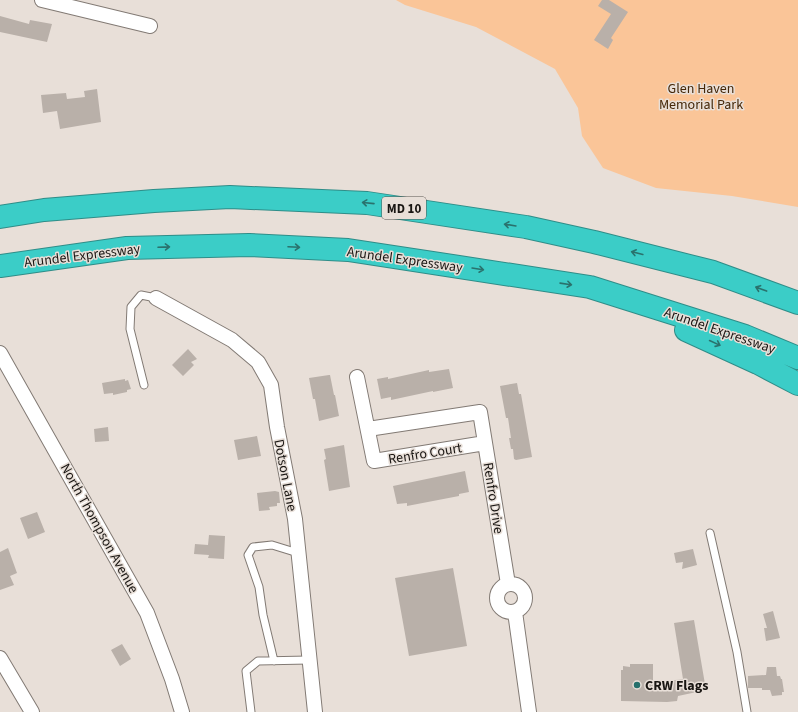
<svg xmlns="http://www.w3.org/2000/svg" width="798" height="712" font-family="'Source Sans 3',sans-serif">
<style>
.green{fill:#fac598}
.building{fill:#b9b0a9}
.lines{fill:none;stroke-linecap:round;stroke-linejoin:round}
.service-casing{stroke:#827a74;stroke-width:9}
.minor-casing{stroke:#827a74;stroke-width:16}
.motorway-casing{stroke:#2f8d88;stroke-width:24}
.service{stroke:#fff;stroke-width:7}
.minor{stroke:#fff;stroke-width:14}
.motorway{stroke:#3bcdc7;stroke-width:22}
.oneway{stroke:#2a726d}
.poi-dot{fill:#26706c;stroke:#e8dfd8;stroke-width:1.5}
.labels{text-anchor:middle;stroke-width:3;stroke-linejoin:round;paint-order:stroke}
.shield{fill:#e8dfd8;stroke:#57524e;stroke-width:1}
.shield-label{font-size:13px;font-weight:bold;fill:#191613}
.park-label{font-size:14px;fill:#452708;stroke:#e8dfd8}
.street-label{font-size:14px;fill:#191613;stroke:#e8dfd8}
.poi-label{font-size:14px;font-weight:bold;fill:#191613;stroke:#e8dfd8;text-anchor:start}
</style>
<rect width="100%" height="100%" fill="#e8dfd8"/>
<!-- green -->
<path class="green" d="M396,0H798V207L732,196L656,188L603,168L582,136L578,108L555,69L476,27L405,5Z"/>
<!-- building -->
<path class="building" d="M602,0H609L628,12L611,38L613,40L608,49L594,40L611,14L598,6Z
M0,16L29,24L30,20L52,24L47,42L0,32Z
M97,89L101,122L60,129L57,111L43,113L41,95L66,93L67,99L85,97L84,91Z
M188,349L197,359L191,362L194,365L183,376L172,365Z
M449,369L453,388L433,392V391L391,400V397L381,399L377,379L388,377V379L429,370V372Z
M329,375H330L334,395H335L339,416L319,421L315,399H313L309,378Z
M125,379V381L128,380L131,389L127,390V392L113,395V393L104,394L102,383Z
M517,383L519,394H521L532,457L516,460L514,459L513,449H511L509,438H511L508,418H506L500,386Z
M108,427L109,441L95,442L94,429Z
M257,436L261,456L238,460L234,440Z
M344,445L350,487L329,491L324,460L326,459L324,449Z
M465,471L469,492L459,494V496L407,506V503L397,504L393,486Z
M275,491L279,492L280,503H277V506L269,507L270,510L259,511L257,493Z
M37,512L45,532L28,539L20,518Z
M209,535L225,536L224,559L208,558L209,555L194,554L195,544L208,545Z
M8,548L17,573L10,576L14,585L0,590V552Z
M693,549L697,565L682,569L683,562L676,563L674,553Z
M453,568L467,646L409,656L395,578Z
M773,611L780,638L766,641L764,628H767L763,614Z
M694,620L706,690L678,696L677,701L667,702L621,701V670H623V666L630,667V664H653V683L683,679L674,623Z
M122,644L131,659L120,666L111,650Z
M767,667H776L777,676H780L781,679H782L784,692H782V695L772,696L770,690H762V688H748V676L766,675Z"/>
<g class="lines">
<defs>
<path id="service" d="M144,385L130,329L131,307L141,295L156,298
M710,533L737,652L747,712
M274,661L263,615L259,587L248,555L253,547L272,545L298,553
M251,712L246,671L258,661L309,660"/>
<path id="minor" d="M42,0L150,26
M156,298L232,340L258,362L271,385L277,427L295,519L315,712
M0,353L147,613L172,679L182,712
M357,377L374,461L485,443
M368,429L480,412L508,584
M497 598a14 14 0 1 1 28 0a14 14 0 1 1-28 0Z
M515,612L529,712
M0,658L32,712"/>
<path id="motorway" d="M0,217L44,210L154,201L230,197L367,203L526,227L594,242L713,272L798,303
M0,266L127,248L249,245L348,250L590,287L745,336L798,358
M686,330L758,363L798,384"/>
</defs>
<!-- service casing -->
<use href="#service" class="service-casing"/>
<!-- minor casing -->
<use href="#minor" class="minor-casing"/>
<!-- motorway casing -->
<use href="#motorway" class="motorway-casing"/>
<!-- service -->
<use href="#service" class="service"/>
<!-- minor -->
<use href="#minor" class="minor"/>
<!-- motorway -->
<use href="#motorway" class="motorway"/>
</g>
<!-- one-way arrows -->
<defs><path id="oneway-shaft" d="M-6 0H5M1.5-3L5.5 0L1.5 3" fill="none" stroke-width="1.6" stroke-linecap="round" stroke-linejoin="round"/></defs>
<g class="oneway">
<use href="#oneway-shaft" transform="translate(368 203) rotate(-174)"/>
<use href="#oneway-shaft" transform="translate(510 225) rotate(-171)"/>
<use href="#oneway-shaft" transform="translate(164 247) rotate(-2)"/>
<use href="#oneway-shaft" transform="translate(294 247) rotate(3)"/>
<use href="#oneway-shaft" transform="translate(637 253) rotate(-166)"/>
<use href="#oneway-shaft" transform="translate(478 269) rotate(9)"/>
<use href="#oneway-shaft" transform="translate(566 284) rotate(8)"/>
<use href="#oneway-shaft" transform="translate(761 289) rotate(-160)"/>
<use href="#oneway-shaft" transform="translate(715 343) rotate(25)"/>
</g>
<!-- markers -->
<circle class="poi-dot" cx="637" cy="685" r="4"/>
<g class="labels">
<!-- shield labels -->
<rect class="shield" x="382" y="197" width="44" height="22" rx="3"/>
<g class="shield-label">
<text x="404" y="213">MD 10</text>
</g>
<!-- park labels -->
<g class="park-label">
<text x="701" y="93">Glen Haven<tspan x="701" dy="16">Memorial Park</tspan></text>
</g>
<!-- street labels -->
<g class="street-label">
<text transform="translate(82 255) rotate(-7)" y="5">Arundel Expressway</text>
<text transform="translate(405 259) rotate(8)" y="5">Arundel Expressway</text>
<text transform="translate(720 330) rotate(19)" y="5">Arundel Expressway</text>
<text transform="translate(425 453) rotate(-9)" y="5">Renfro Court</text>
<text transform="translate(286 475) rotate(79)" y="5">Dotson Lane</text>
<text transform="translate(494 498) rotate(81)" y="5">Renfro Drive</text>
<text transform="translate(100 528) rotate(61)" y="5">North Thompson Avenue</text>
</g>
<!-- poi labels -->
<g class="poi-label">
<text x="645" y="690">CRW Flags</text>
</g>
</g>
</svg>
